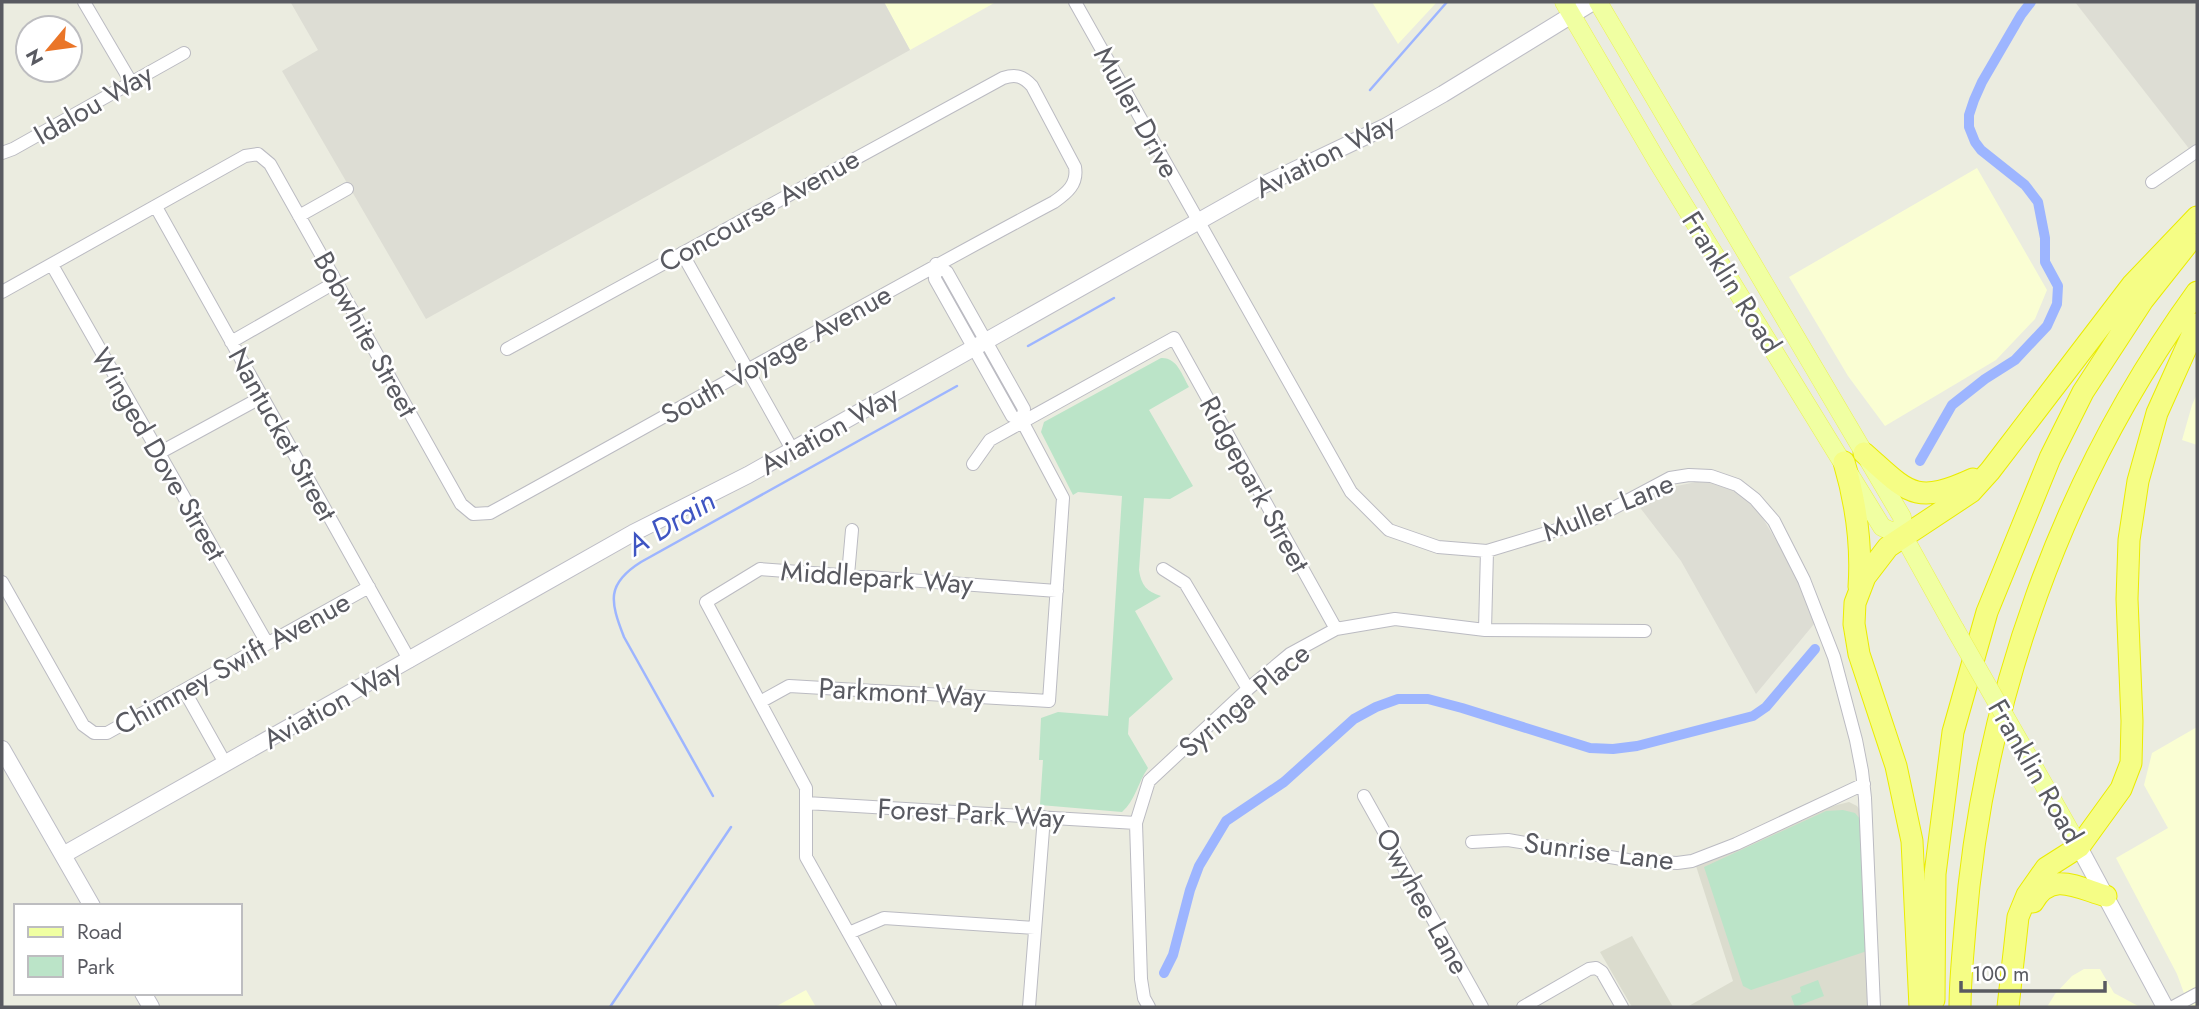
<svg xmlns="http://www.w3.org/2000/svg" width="2199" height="1009" font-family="Jost,sans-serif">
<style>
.commercial{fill:#fafed3}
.industrial{fill:#ddddd4}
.education{fill:#dbdcce}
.green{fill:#bbe4c8}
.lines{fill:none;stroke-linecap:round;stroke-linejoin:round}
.stream{stroke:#9db5ff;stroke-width:2.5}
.canal{stroke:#9db5ff;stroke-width:10}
.street-casing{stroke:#bbbbc2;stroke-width:14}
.secondary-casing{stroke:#bdbdc6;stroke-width:18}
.primary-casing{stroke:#ebf253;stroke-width:19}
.highway-casing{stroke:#eaec00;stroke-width:23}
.street{stroke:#fff;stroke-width:12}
.secondary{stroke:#fff;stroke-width:16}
.primary{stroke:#f0ffa2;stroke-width:18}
.highway{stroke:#f5fd85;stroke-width:21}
.primary-bridge-casing{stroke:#ebf253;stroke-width:19;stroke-linecap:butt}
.primary-bridge{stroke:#f0ffa2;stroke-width:18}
.labels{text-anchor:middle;stroke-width:5;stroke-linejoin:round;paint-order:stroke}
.street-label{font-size:28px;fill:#595a61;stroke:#fff}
.water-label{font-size:30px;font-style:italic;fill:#3f55c2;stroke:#fff}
</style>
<rect width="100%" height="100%" fill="#ebece0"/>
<!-- commercial -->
<path class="commercial" d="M884,2H996L910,50Z
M1372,2H1437L1398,44Z
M1977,168L2047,290L2035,319L1996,360L1885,426L1848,376L1789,277Z
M2197,394V445L2182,440L2192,405Z
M2197,727V1007H2189L2177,974L2116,858L2168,828L2144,785L2152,753Z
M2084,969H2100L2114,993L2140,1007H2047L2055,994L2072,976Z
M806,990L816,1007H775Z"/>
<!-- industrial -->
<path class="industrial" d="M293,2H884L910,50L426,319L282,71L318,50L291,3Z
M2075,2H2197V151L2194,155Z
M1696,482L1711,483L1737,492L1759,512L1786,557L1801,587L1814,624L1756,694L1681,561L1638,505L1667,488Z"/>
<!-- education -->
<path class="education" d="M1849,802L1857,806L1859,809L1869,1007H1687L1733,981L1696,866L1829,807Z
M1632,936L1673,1007H1632L1600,952Z"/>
<!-- green -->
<path class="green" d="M1161,358C1177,357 1182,375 1189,387L1149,410L1193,486L1170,499L1144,498L1139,570C1141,585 1147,592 1161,596L1135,611L1173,679L1129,718L1128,734L1148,768C1138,782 1135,801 1122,812L1040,805L1043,760H1039L1041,718L1058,712L1108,716L1122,496L1078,492L1073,495L1041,432L1044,422Z
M1843,810L1855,813L1860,819L1867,951L1751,990L1743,986L1704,867L1826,811Z
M1818,980L1824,996L1795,1007L1791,996L1801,992L1800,987Z"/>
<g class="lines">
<!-- stream -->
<path class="stream" d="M1370,90L1447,2
M1028,346L1114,298
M713,796L624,637C610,601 606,584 641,562L957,386
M610,1007L731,827"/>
<!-- canal -->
<path class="canal" d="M1920,461L1952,405L1985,379L2015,360L2047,326L2057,304L2058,286L2045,262V238L2038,202L2025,185L1981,150L1975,142L1969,127V115L1974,100L1982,82L2021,15L2031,2
M1164,973L1173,955L1190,890L1199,866L1226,821L1284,782L1354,719L1376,707L1398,699H1428L1462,708L1590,748L1613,749L1637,746L1753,716L1766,707L1815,649"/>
<defs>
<path id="street" d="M84,2L131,82
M1075,2L1351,492L1389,530L1438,547L1487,551L1593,519L1670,478L1689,475L1711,476L1737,485L1755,499L1774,521L1804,580L1834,657L1856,740L1862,771L1865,798L1874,1007
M2,153L13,149L184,53
M2152,182L2197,151
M156,207L410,661
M299,216L347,189
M682,253L793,451
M936,264L947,272L1024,409L1022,421
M52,265L267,643
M2,292L245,156L258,154L270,164L461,504L473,514L490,513C678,410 864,303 1054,202C1067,193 1078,184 1075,167L1032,86C1023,76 1016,74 1003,78L507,349
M231,342L336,282
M159,453L262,397
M973,464L990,440L1174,338L1336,629
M1163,569L1185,583L1248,689
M848,575L852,530
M2,582L83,725L94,733H107L369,587
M1485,630L1487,551
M184,690L225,763
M760,702L789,686L1049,701L1063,498L1022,421L1012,416L935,279L936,264
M1364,796L1482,1007
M806,803L1136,823
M1472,842L1508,840L1628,860L1677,863L1692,861L1736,844L1864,784
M849,933L884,918L1035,928
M890,1007L806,857V788L706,602L760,569L1057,591
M1029,1007L1044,817
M1149,1007L1144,998L1141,979L1136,823L1149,781L1248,689L1290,654L1336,629L1395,619L1485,630L1645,631
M1523,1007L1589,969L1596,968L1602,972L1622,1007
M2173,1007L2197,994"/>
<path id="secondary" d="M2,749L92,906
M2079,847L2165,1007
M63,855L633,533L748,475L1263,185L1385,127L1443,94L1593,2
M143,993L151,1007"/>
<path id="primary" d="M1564,2L1657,161L1882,527L1904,537
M1598,2L1902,517L1904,537L1955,629
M2027,755L2079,847"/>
<path id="highway" d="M1864,453C1908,492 1914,506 1973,479
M1844,462C1856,503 1862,544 1859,587
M2033,902C2051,870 2078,888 2106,896
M1934,1000L1935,874L1953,732L1987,612L2050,458L2083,392L2143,300L2189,242
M1920,1007L1912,841L1896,766L1859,654L1854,624L1855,603L1865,577L1888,547L1971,492L1990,471L2132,285L2197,217
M1960,1007C1960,981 1963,954 1965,928C1983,699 2062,478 2197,292
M2008,1007L2018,917L2027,895L2046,868L2079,847L2121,789L2131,763L2132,721L2127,599L2129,540L2138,481L2157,413L2197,324"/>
</defs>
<!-- street casing -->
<use href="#street" class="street-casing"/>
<!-- secondary casing -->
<use href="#secondary" class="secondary-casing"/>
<!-- primary casing -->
<use href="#primary" class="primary-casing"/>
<!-- highway casing -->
<use href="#highway" class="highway-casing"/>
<!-- street -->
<use href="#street" class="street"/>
<!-- secondary -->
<use href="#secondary" class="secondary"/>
<!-- primary -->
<use href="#primary" class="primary"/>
<!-- highway -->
<use href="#highway" class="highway"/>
<defs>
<path id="primary-bridge" d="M1955,629L2027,755"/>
</defs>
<!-- primary-bridge casing -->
<use href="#primary-bridge" class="primary-bridge-casing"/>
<!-- primary-bridge -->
<use href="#primary-bridge" class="primary-bridge"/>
</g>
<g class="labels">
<!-- street labels -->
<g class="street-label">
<text transform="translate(93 104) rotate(-30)" y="10">Idalou Way</text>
<text transform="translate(1137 112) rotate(61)" y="10">Muller Drive</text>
<text transform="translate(1325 155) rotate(-27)" y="10">Aviation Way</text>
<text transform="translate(759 210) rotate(-29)" y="10">Concourse Avenue</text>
<text transform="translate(1732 282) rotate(58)" y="10">Franklin Road</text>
<text transform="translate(366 334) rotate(61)" y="10">Bobwhite Street</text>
<text transform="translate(776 354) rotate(-29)" y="10">South Voyage Avenue</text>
<text transform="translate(829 430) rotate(-29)" y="10">Aviation Way</text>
<text transform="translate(283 434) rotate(61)" y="10">Nantucket Street</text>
<text transform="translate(159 454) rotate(60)" y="10">Winged Dove Street</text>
<text transform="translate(1255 484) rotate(61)" y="10">Ridgepark Street</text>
<text transform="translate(1608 507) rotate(-22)" y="10">Muller Lane</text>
<text transform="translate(877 577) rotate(4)" y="10">Middlepark Way</text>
<text transform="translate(232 663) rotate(-29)" y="10">Chimney Swift Avenue</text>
<text transform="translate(902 692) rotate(3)" y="10">Parkmont Way</text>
<text transform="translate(1244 700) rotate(-40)" y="10">Syringa Place</text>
<text transform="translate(332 704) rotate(-29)" y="10">Aviation Way</text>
<text transform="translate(2036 771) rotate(60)" y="10">Franklin Road</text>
<text transform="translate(971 813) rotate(3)" y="10">Forest Park Way</text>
<text transform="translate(1599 851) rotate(7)" y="10">Sunrise Lane</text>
<text transform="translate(1423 901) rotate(61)" y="10">Owyhee Lane</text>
</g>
<!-- water labels -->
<g class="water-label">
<text transform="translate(671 523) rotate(-31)" y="10">A Drain</text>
</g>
</g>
<!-- border -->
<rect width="2199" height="1009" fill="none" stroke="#595a61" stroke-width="7"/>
<!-- legend -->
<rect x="14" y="904" width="228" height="91" fill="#ffffff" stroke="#bdbdc0" stroke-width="2"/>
<rect x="28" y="927" width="35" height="10" fill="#f0ffa2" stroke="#bdbdc0" stroke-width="2"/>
<text x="77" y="939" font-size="21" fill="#595a61">Road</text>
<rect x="28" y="956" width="35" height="21" fill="#bbe4c8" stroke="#bdbdc0" stroke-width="2"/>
<text x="77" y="974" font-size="21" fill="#595a61">Park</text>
<!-- north arrow -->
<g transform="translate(49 49) rotate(241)"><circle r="33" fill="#ffffff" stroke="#bdbdc0" stroke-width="2"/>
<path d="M0-5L12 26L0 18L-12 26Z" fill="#ea7528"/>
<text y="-10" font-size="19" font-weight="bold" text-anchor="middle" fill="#595a61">N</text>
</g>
<!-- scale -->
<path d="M1961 981v10h144v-10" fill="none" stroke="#595a61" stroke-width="3.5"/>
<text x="1972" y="981" font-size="21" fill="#595a61" stroke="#ffffff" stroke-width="5" paint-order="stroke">100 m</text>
</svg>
